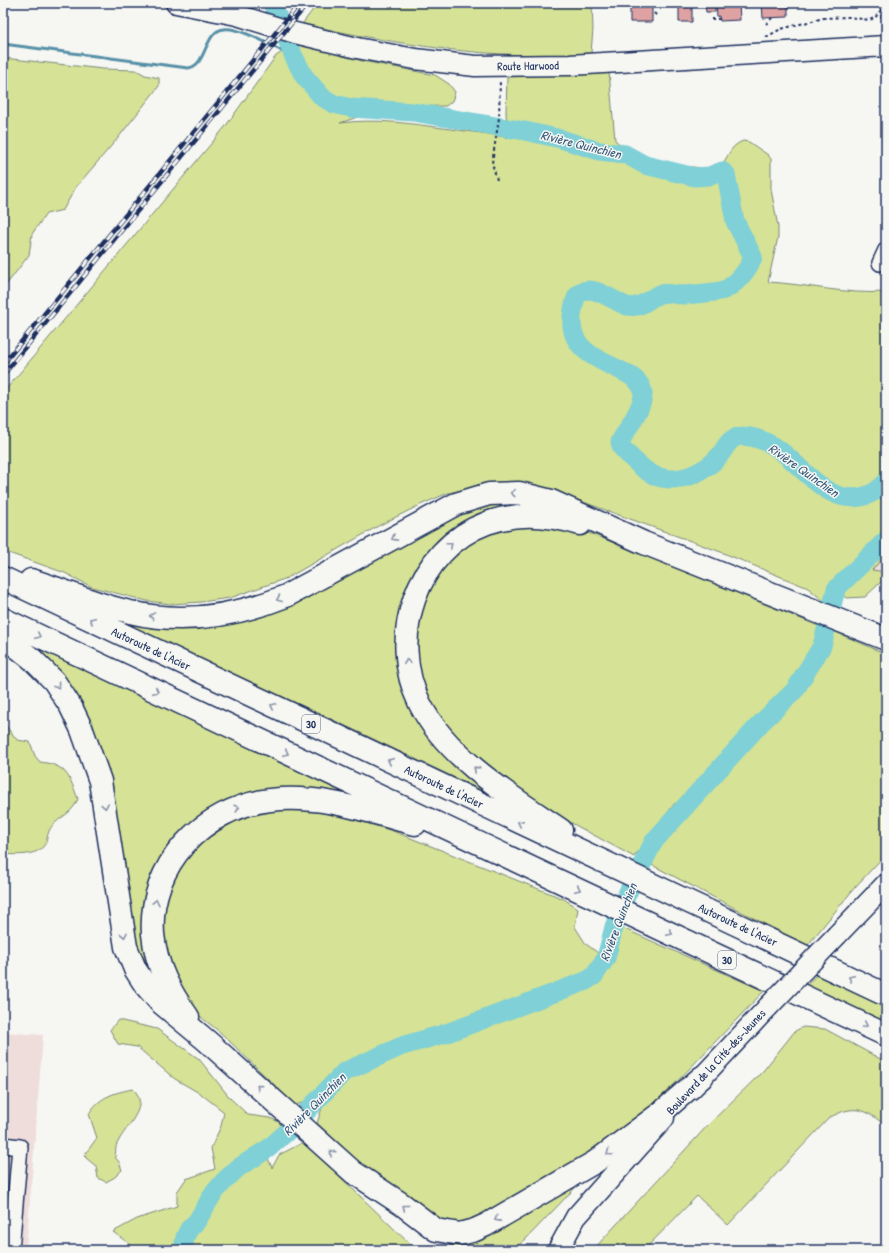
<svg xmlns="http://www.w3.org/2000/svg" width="889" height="1253" font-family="'Patrick Hand',sans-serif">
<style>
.built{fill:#eeddda}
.green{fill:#d6e295;stroke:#78887a}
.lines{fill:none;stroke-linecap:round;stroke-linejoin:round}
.stream{stroke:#5790a7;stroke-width:3}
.river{stroke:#7fd0d7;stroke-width:19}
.building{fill:#dda2a1;stroke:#1b2f5e}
.minor-casing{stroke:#1b2f5e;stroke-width:18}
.major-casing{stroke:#1b2f5e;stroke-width:23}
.highway-casing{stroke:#1b2f5e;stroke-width:25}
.path{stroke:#1b2f5e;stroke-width:2;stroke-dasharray:3 3;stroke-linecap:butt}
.minor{stroke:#f6f6f2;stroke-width:15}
.major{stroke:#f6f6f2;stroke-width:20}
.highway{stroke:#f6f6f2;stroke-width:22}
.rail-casing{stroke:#1b2f5e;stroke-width:4.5}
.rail{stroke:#f6f6f2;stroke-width:3;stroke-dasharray:9;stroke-linecap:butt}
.major-bridge-casing{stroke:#1b2f5e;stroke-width:23;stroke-linecap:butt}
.major-bridge{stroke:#f6f6f2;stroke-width:20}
.oneway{stroke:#8892a8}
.labels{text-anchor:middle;stroke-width:3;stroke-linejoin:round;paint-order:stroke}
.shield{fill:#f6f6f2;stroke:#5d6b8a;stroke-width:1}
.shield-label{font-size:11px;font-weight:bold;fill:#1b2f5e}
.street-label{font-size:12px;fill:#1b2f5e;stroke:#f6f6f2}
.water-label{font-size:13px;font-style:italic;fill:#34577c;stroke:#f6f6f2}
</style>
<rect width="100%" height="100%" fill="#f6f6f2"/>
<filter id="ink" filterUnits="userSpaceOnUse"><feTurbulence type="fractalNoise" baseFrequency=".025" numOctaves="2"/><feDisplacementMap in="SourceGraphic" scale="8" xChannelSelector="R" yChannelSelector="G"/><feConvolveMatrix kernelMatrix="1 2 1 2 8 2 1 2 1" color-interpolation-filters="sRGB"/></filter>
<g filter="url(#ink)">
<!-- built -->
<path class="built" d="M886,555V572L871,571Z
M3,1032L43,1035L26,1250H3Z"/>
<!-- green -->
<path class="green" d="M318,3H592L593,29L591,53C493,61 397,44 302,24Z
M299,41L362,61L435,75L449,84L455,92L452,101L446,106L387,107L340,123C377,118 414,124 450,129C470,132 489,133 508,138L506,113L507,77L609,72L615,140C636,160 663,165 692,167C701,167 709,173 718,167C730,159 727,147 743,141L749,142L768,155L771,159V189L778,227V237L768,282C807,284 846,295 886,292V555L872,570L886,572L881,582L865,597L846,598L832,586L826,603L808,588L721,552L553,491L484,486L448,493L420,505L380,525L287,578L230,598L201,602L171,604L147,601L92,587L65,573L3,551V393L225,127L276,56Z
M3,58L103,69L136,70L145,75L159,78V86L118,138L76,187L63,210L46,214L32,234L29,255L3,289Z
M483,502L540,504L449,535L398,658L493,796L331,719L104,615L191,625Z
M524,525L559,528L592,534L821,627C816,651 812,655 795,672L809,674L815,666L831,630L886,654V854L856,886L807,946L650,864L656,848L680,820L675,803L634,857L555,814L504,782L465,748L437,713L425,693L413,654L425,591L460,545L498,528Z
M31,645L355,798L251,795L159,870L163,989L134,955L113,815Z
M3,725L6,726L17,740L30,742L35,756L40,762C67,765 69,776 78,799C72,813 65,814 55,823C48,829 48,835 46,842C40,857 16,855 3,854Z
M288,806L345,817L393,831L564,899L578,909L575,927L586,944L610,962L616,942L618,926L764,991L524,1241L512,1250H456L427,1226L317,1123L322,1108L336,1087L327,1077L314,1100L295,1105L220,1032L202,1018L185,999L171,977L161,916L179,861L218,824L241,814Z
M820,971L886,1003V1026L805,987Z
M118,1020L157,1029L199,1059L230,1098L248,1115L270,1118L279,1122L285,1131L280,1139L263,1146L272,1168L279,1155L304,1142L416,1250H138L113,1232L137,1219L177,1206V1192L186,1179L215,1169L211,1148L221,1126L224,1112L201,1094L175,1079L137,1047L118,1044L110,1030Z
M803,1027L825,1029L886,1062V1127C867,1108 853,1104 829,1118L728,1225L697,1196L644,1250H593L708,1125L763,1071L795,1031Z
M133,1089C151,1105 126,1126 118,1142C115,1146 116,1152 115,1157L119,1162L122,1170L115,1177L106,1182L98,1178L96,1166L86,1158L85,1154L97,1138L89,1114C98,1097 116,1092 133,1089Z"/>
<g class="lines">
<!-- stream -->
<path class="stream" d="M3,44L188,68C211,65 201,21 235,30C256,35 274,48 294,57"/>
<!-- river -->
<path class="river" d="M272,3L294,57L304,76L322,97L334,104L351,108L413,112L525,131L561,139L599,151L625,154L645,165L695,177L709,176L722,171L726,174L735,221L753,257C749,269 736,285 724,290C719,292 688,295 682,295C675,295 667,292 660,294C648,298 643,309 627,306C615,303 589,279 577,296C574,301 573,310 572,316C567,368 641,363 643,393C644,407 626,430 620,442L622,448C643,471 660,487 692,475C701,471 713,464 719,456C725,450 727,440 737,437C744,435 755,438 761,440C797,452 819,505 861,497C871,495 879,490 886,482
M183,1250L185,1237L189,1229L197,1221L213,1194L225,1180L238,1168L269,1148L289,1130L344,1072L402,1046L447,1033L586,981L594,976L606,958L614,927L627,894L654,841L760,724L795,690L822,646L836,589L886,540"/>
</g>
<!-- building -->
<path class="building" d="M705,3H715V12H706Z
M739,3L740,20L720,21L719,16L717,17L716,4Z
M762,3H788V17L763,18Z
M630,5H652V22H630Z
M679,6H692V22H679Z"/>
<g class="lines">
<defs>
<path id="minor" d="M880,263L886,250
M3,1145L20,1147L11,1250"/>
<path id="major" d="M176,3L237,15L295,33L357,48L415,59L475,66L570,65L886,46
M837,935L886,884
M691,1089L768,1007
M558,1250L576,1217L664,1118"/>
<path id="highway" d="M3,578L886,995
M31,580C64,590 97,605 130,612C184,625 236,616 286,596L456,504L489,494L519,493L551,501L644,543L886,639
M3,619L886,1035
M3,636L32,659L54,681L71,707L82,730L100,781L126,947L135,969L146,986L160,1002L207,1041L353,1172L403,1205L436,1230L460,1234L475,1230L486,1225L595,1162L662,1112L702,1077
M561,830C512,797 447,758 420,704C387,638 416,549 487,523C517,512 550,515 580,524
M188,1017C170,992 156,966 153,934C148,865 203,808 270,800C320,794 367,811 415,824"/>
</defs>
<!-- minor casing -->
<use href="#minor" class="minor-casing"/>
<!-- major casing -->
<use href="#major" class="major-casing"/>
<!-- highway casing -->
<use href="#highway" class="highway-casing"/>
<!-- path -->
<path class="path" d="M880,3L883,31
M654,13L657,16
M711,19H720
M766,24L772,18
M766,37L781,29L824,18L849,17L869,20L875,18L880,11
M497,180L492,163L499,118L500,80"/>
<!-- minor -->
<use href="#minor" class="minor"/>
<!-- major -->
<use href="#major" class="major"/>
<!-- highway -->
<use href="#highway" class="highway"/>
<defs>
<path id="rail" d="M3,364L300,3
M3,375L308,3"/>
</defs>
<!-- rail casing -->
<use href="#rail" class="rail-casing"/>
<!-- rail -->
<use href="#rail" class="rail"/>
<defs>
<path id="major-bridge" d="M768,1007L837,935"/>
</defs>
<!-- major-bridge casing -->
<use href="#major-bridge" class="major-bridge-casing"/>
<!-- major-bridge -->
<use href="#major-bridge" class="major-bridge"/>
</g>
<!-- one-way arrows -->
<defs><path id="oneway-chevron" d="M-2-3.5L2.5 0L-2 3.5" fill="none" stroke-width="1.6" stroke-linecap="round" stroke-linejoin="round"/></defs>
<g class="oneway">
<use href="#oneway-chevron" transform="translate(513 493) rotate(-178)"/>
<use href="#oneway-chevron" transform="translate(394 538) rotate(151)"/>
<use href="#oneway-chevron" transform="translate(450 545) rotate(-41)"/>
<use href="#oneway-chevron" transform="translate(279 599) rotate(158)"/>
<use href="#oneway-chevron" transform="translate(152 616) rotate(-171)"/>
<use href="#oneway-chevron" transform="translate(92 620) rotate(-155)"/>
<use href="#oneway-chevron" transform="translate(38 636) rotate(25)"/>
<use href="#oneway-chevron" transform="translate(407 662) rotate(-97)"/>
<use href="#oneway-chevron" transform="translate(57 686) rotate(54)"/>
<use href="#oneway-chevron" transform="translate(156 691) rotate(25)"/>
<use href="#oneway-chevron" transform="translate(273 706) rotate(-155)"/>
<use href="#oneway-chevron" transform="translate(286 753) rotate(25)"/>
<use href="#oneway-chevron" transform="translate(390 761) rotate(-155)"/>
<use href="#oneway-chevron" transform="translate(476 769) rotate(-140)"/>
<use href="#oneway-chevron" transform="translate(105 806) rotate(80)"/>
<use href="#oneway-chevron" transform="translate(237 808) rotate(-19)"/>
<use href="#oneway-chevron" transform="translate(520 823) rotate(-155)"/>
<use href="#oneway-chevron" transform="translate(578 889) rotate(25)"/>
<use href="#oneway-chevron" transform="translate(156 902) rotate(-77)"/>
<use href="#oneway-chevron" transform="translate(670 933) rotate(25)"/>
<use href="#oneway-chevron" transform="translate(124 935) rotate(79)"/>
<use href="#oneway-chevron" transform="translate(851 978) rotate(-155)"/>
<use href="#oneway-chevron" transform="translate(865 1025) rotate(25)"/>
<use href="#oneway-chevron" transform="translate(259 1087) rotate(-138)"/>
<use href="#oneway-chevron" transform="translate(332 1153) rotate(-137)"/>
<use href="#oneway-chevron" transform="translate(609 1153) rotate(145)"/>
<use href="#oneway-chevron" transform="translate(405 1207) rotate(-142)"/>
<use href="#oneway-chevron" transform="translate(497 1219) rotate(151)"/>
</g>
</g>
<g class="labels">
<!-- shield labels -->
<g class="shield">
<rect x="302" y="715" width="18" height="18" rx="3"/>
<rect x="718" y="951" width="18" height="18" rx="3"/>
</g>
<g class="shield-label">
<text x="311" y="728">30</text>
<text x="727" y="964">30</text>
</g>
<!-- street labels -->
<g class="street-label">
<text transform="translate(528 66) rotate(-1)" y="4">Route Harwood</text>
<text transform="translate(151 649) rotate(25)" y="4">Autoroute de l'Acier</text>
<text transform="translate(444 787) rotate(25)" y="4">Autoroute de l'Acier</text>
<text transform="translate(738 925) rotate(25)" y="4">Autoroute de l'Acier</text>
<text transform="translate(716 1062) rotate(-47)" y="4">Boulevard de la Cité-des-Jeunes</text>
</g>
<!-- water labels -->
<g class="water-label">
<text transform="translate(581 144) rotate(14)" y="5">Rivière Quinchien</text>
<text transform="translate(804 470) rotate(35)" y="5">Rivière Quinchien</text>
<text transform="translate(618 922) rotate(-69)" y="5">Rivière Quinchien</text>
<text transform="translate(314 1104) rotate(-45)" y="5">Rivière Quinchien</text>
</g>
</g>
<!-- margin -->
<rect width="889" height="1253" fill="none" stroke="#f6f6f2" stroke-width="16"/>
<rect x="8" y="8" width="873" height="1237" fill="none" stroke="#1b2f5e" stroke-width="1.5" filter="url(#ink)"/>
</svg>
